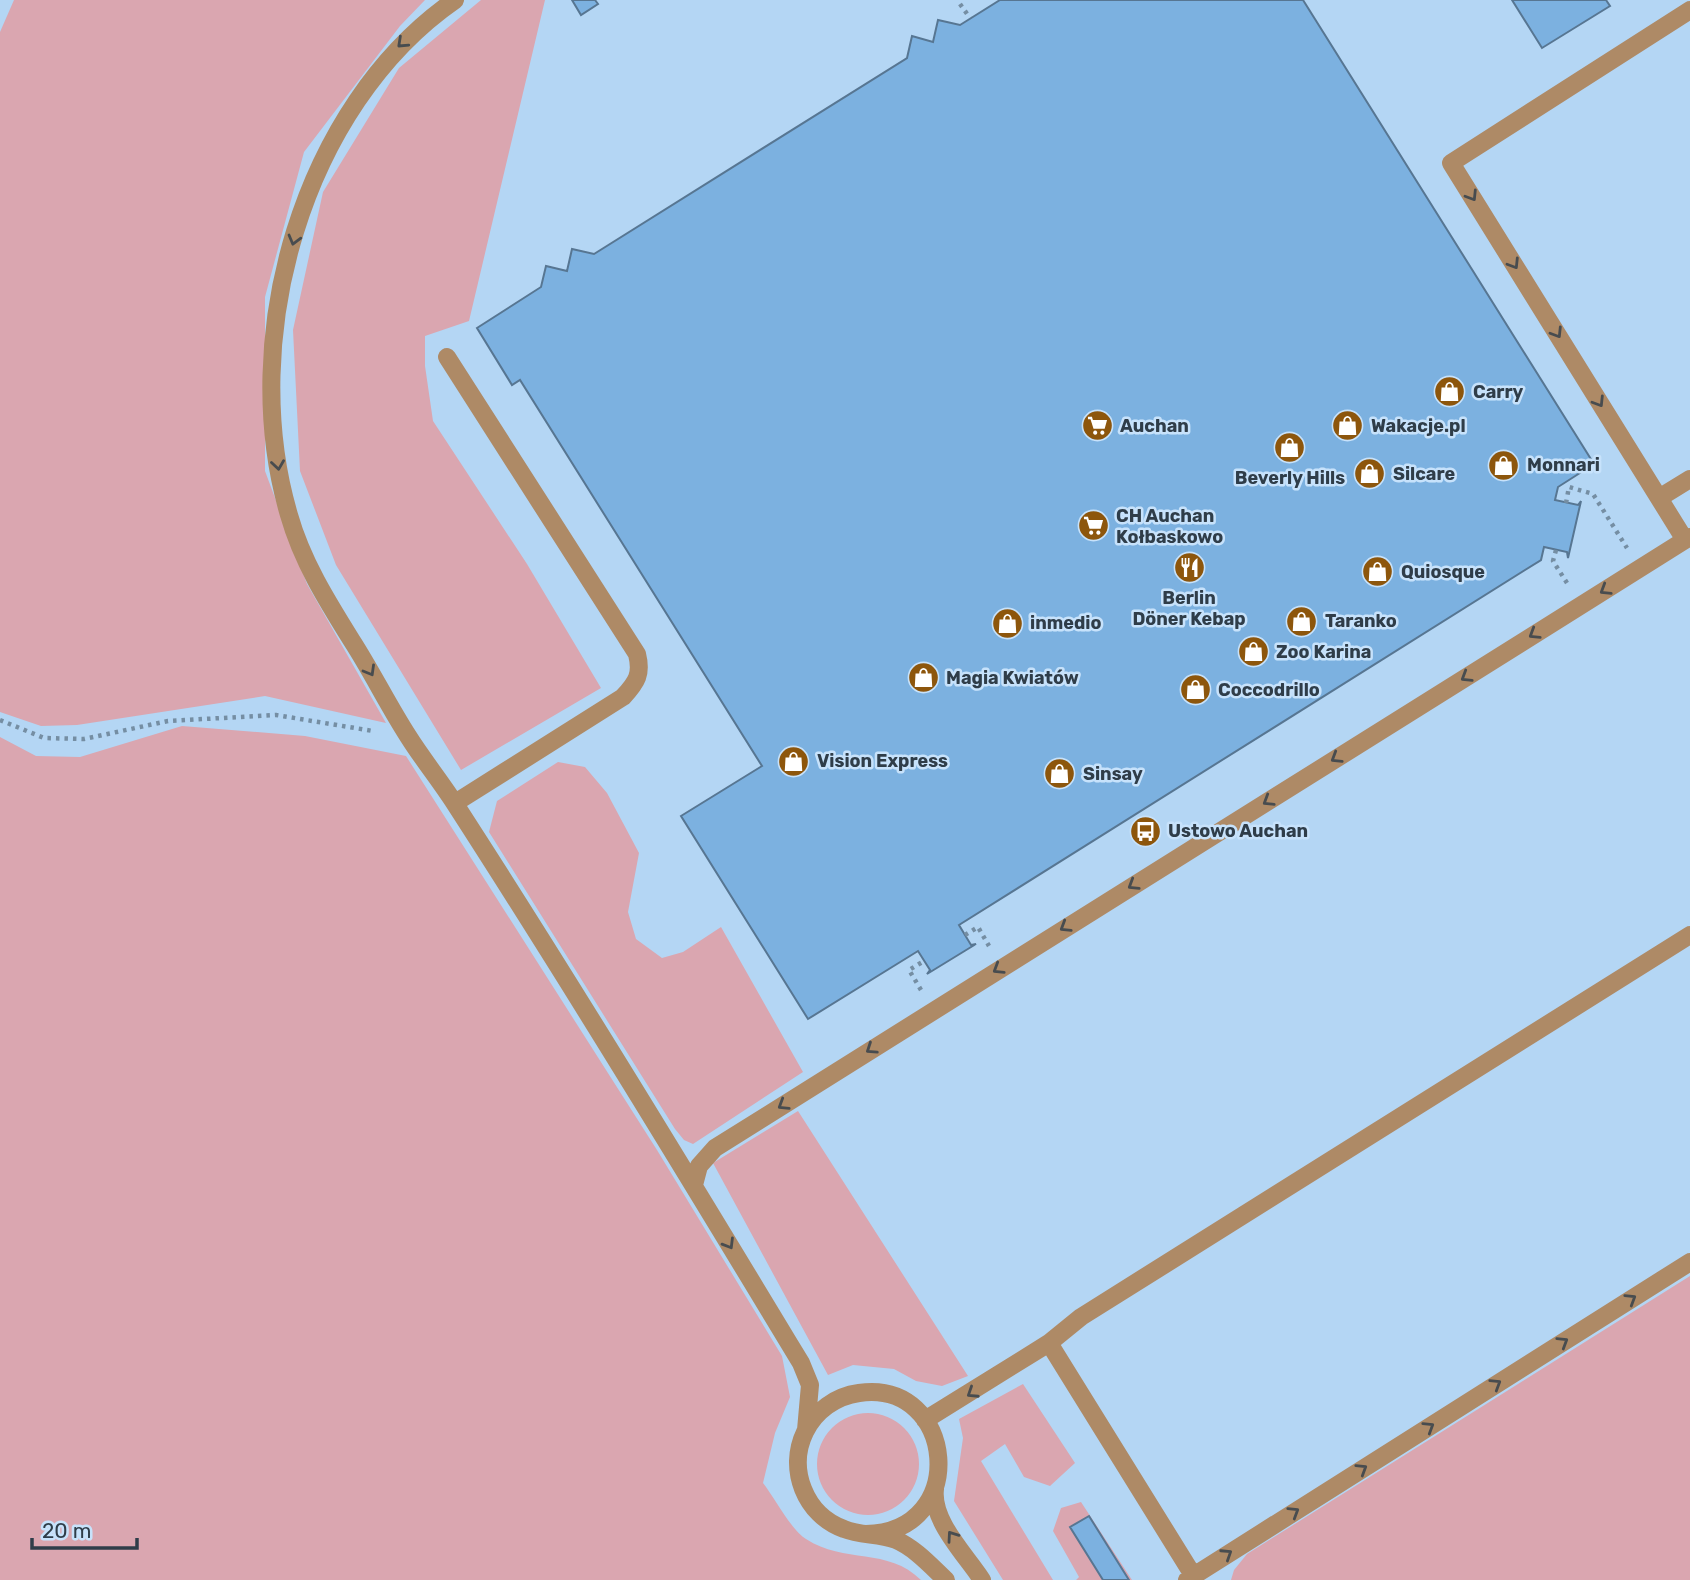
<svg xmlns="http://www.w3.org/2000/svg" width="1690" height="1580" font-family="Rubik,sans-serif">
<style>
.green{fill:#daa6b0}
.building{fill:#7cb1e0;stroke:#577692;stroke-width:2}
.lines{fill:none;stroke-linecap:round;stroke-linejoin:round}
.path{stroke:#758ea3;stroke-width:4.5;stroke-dasharray:3.5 5;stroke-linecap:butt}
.minor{stroke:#ae8a66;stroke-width:18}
.oneway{stroke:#484c4f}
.labels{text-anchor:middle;stroke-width:5;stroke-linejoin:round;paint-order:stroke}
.poi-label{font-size:18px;font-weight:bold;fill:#2f3d49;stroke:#c7e2fb;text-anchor:start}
</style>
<rect width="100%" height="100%" fill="#b4d6f4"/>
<!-- green -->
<path class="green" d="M14,0H425L400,26L304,152L265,297V471L307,584L386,723L265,696L77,725L41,726L0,712V32Z
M481,0H545L469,321L425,336V366L433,421L527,564L601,688L461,770L336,565L300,471L293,330L323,192L399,68Z
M182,726L305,736L406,756L657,1150L782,1356L790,1397L775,1433L763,1483C774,1497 792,1531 806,1539C844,1564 888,1547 921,1580H0V737L36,756L80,757Z
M558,762L585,767L607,793L639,853L628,912L636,939L662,958L683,952L721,927L803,1072L693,1144L684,1140L675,1129L489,832L497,801Z
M798,1111L968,1376L942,1386L916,1381L894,1369L853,1365L828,1375L713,1163Z
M1690,1276V1580H1231L1234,1570L1247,1554Z
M1023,1384L1075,1463L1050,1486L1024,1477L1005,1444L981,1461L1053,1580H1003L954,1501L963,1438L959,1419Z
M817 1464a51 51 0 1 1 102 0a51 51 0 1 1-102 0Z
M1081,1502L1132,1580H1076L1079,1577L1053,1531L1061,1508Z"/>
<!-- building -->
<path class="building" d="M572,0H595L598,4L581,15Z
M1000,0H1303L1594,464L1558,487L1555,500L1578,505L1581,501L1568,558L1567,552L1544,547L1541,560L959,925L971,945L976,944L927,974L930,970L918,951L808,1019L681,816L762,766L520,380L512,385L477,328L541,287L546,266L567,271L572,249L594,254L907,58L912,36L933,42L938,20L960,25Z
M1512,0H1606L1610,6L1542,48Z
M1089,1516L1129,1580H1103L1070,1527Z"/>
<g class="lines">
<!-- path -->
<path class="path" d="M960,4L970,18
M1566,503L1569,487L1593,494L1627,548
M1556,550L1553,561L1567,583
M0,720L44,738L84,739L168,721L276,715L373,731
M965,935L978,927L989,946
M921,990L909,970L924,961"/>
<!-- minor -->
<path class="minor" d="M455,0C302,106 237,339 289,515C302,561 327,601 352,641C372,672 388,705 408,736C423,760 442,783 457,807C575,990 688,1176 801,1363L810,1385L806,1430
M447,357L637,654C642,674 637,682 623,697L455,803
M1659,498L1690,479
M1685,540L1451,163L1690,10
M694,1185L699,1166L715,1148L1690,537
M1049,1343L1196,1580
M925,1420L1049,1343L1081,1317L1690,935
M935,1489C931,1521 966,1555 982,1580
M866,1534C971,1532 956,1379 859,1393C836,1396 815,1411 805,1432C787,1469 805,1515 844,1529C861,1536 879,1533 896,1540C915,1548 931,1566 946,1580
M1187,1580L1690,1262"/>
</g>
<!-- one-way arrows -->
<defs><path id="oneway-chevron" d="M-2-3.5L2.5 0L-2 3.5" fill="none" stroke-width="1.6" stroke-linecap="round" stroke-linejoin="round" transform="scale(1.75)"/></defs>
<g class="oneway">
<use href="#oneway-chevron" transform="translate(402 43) rotate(137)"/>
<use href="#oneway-chevron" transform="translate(1472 196) rotate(58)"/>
<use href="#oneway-chevron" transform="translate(294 240) rotate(105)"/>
<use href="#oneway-chevron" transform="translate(1514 264) rotate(58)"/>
<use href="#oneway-chevron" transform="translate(1557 333) rotate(58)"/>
<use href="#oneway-chevron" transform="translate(1599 402) rotate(58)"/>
<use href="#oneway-chevron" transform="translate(278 465) rotate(82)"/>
<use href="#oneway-chevron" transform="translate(1605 590) rotate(148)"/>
<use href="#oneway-chevron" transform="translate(1534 634) rotate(148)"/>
<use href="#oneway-chevron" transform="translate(370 671) rotate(60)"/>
<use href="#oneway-chevron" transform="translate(1466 677) rotate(148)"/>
<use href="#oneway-chevron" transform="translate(1336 758) rotate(148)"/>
<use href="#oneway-chevron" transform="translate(1268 801) rotate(148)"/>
<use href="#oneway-chevron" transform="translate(1133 885) rotate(148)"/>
<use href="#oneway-chevron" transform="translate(1065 927) rotate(148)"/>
<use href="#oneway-chevron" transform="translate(998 969) rotate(148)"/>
<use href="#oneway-chevron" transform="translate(871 1049) rotate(146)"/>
<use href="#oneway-chevron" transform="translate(783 1105) rotate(148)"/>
<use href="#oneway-chevron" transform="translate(729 1244) rotate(59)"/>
<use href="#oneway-chevron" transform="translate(1631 1299) rotate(-32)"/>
<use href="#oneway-chevron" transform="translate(1563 1342) rotate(-32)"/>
<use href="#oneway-chevron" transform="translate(1496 1384) rotate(-32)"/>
<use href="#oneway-chevron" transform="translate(972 1393) rotate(147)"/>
<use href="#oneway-chevron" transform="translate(1429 1427) rotate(-32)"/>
<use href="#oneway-chevron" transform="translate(1362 1469) rotate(-32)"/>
<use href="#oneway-chevron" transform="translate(1294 1512) rotate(-32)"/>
<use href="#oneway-chevron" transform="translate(952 1536) rotate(-125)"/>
<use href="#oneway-chevron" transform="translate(1227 1554) rotate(-33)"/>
</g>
<!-- icons -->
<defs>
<symbol id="shop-disc" viewBox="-11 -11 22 22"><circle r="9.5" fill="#8d560c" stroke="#c7e2fb"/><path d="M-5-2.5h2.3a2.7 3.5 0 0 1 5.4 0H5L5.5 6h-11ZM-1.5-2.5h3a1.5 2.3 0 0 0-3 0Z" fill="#fff"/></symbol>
<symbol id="supermarket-disc" viewBox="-11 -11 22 22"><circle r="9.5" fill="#8d560c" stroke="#c7e2fb"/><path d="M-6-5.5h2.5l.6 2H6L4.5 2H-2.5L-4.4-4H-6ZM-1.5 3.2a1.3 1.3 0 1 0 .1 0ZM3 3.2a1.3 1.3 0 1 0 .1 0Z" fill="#fff"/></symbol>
<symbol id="restaurant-disc" viewBox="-11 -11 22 22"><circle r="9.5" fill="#8d560c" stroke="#c7e2fb"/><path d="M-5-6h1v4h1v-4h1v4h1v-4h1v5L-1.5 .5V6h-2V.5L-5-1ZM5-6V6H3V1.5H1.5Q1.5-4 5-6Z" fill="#fff"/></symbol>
<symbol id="bus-disc" viewBox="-11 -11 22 22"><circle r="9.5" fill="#8d560c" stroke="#c7e2fb"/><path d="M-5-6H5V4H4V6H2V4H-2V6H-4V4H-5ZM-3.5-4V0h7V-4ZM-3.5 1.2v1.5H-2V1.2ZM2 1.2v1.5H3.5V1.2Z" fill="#fff"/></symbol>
</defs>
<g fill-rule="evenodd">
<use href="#shop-disc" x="1432" y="374" width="35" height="35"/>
<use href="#supermarket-disc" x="1080" y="408" width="35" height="35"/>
<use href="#shop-disc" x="1330" y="408" width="35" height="35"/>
<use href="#shop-disc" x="1272" y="430" width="35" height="35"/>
<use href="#shop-disc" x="1486" y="448" width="35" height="35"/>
<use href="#shop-disc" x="1352" y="456" width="35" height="35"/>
<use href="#supermarket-disc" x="1076" y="508" width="35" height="35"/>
<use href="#restaurant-disc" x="1172" y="550" width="35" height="35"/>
<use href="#shop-disc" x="1360" y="554" width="35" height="35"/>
<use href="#shop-disc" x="1284" y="604" width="35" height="35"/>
<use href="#shop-disc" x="990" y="606" width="35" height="35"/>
<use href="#shop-disc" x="1236" y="634" width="35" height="35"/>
<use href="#shop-disc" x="906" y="660" width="35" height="35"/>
<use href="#shop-disc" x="1178" y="672" width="35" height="35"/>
<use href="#shop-disc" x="776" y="744" width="35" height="35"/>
<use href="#shop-disc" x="1042" y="756" width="35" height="35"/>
<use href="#bus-disc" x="1128" y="814" width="35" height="35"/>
</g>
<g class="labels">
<!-- poi labels -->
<g class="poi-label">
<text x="1473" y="398">Carry</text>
<text x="1120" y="432">Auchan</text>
<text x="1371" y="432">Wakacje.pl</text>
<text x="1527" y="471">Monnari</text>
<text x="1393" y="480">Silcare</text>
<text x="1290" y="484" text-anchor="middle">Beverly Hills</text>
<text x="1116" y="522">CH Auchan<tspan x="1116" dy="21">Kołbaskowo</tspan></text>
<text x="1401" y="578">Quiosque</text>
<text x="1189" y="604" text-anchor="middle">Berlin<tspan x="1189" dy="21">Döner Kebap</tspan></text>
<text x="1325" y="627">Taranko</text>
<text x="1030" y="629">inmedio</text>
<text x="1276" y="658">Zoo Karina</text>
<text x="946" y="684">Magia Kwiatów</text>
<text x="1218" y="696">Coccodrillo</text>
<text x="817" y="767">Vision Express</text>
<text x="1083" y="780">Sinsay</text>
<text x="1168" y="837">Ustowo Auchan</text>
</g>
</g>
<!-- scale -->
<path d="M32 1538v10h105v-10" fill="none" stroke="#2f3d49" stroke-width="3.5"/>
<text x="42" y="1538" font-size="21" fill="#2f3d49" stroke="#c7e2fb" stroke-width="5" paint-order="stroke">20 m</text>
</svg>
